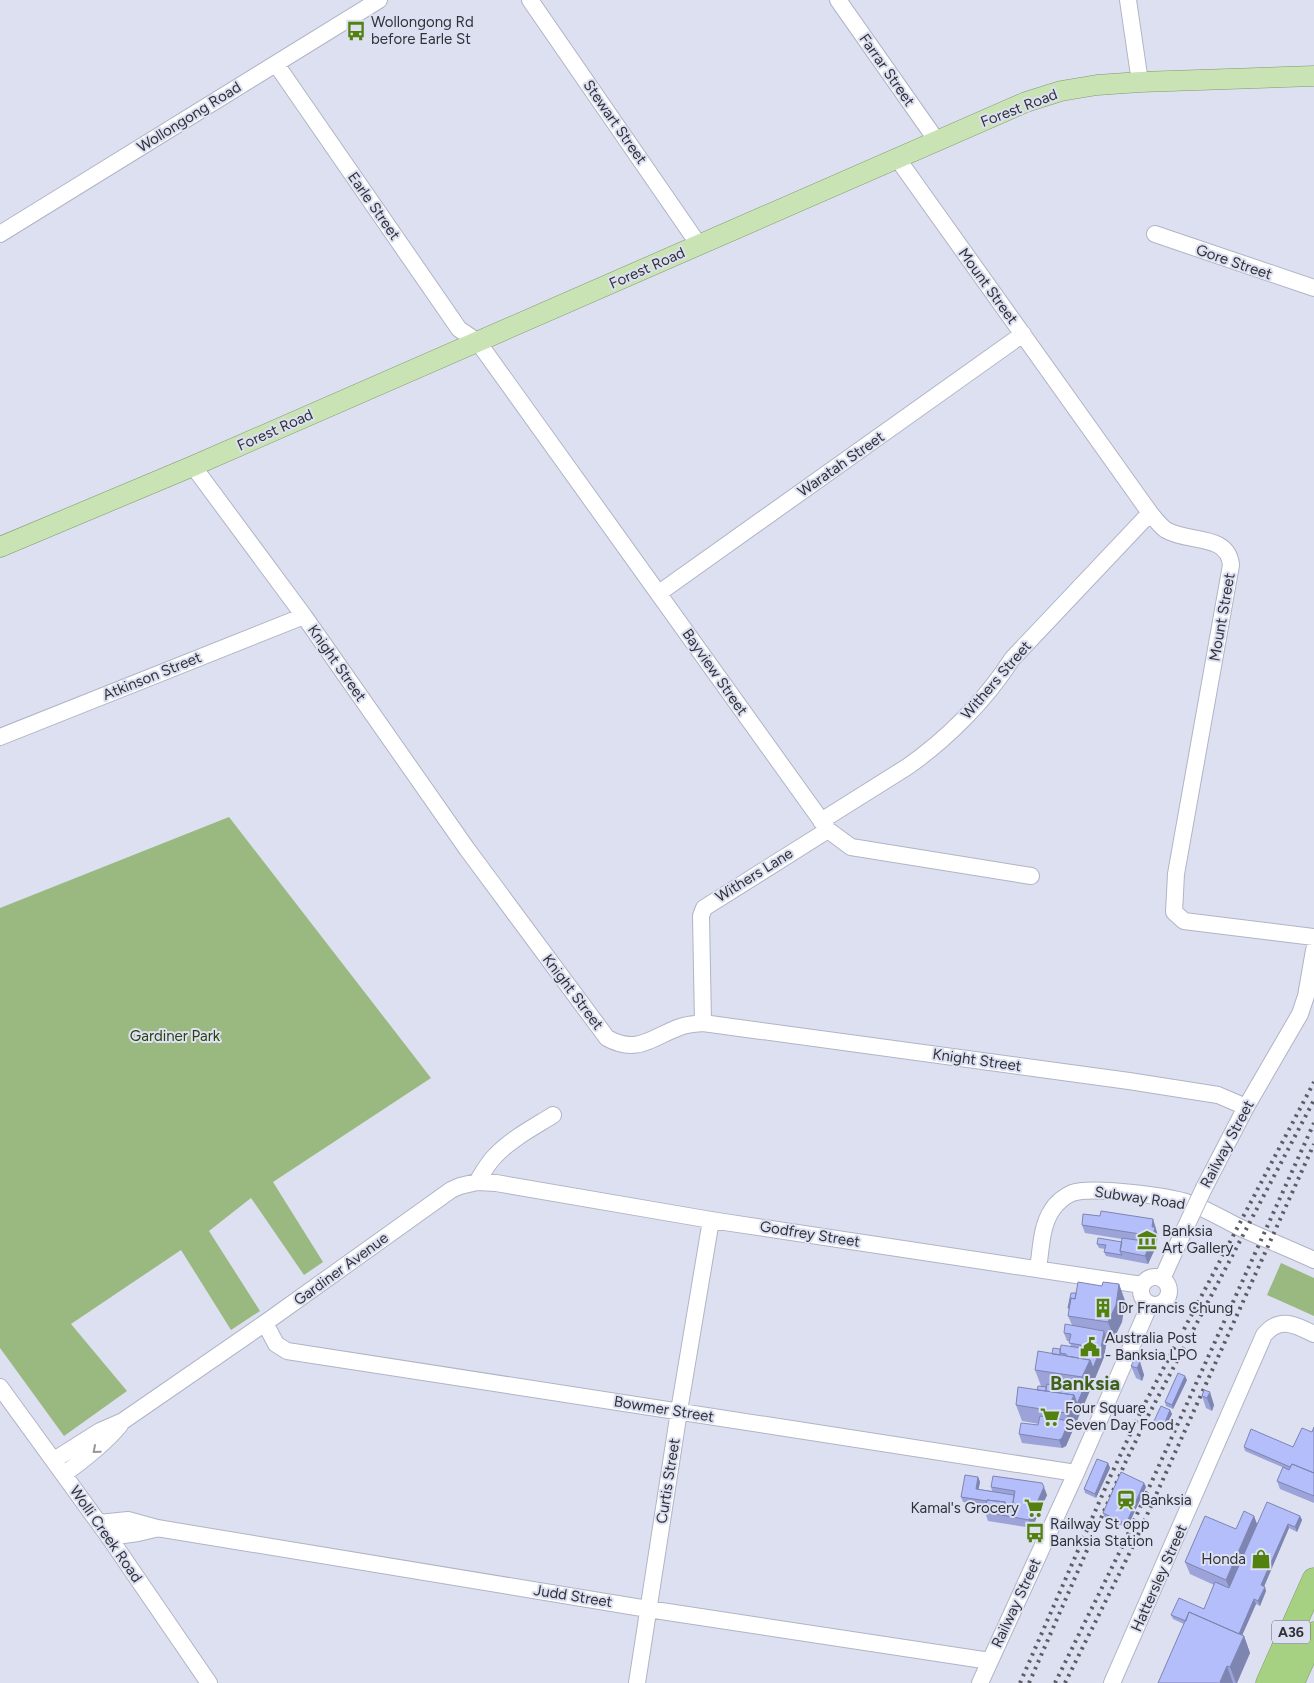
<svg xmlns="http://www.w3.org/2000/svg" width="1314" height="1683" font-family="Figtree,sans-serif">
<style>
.green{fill:#9ab980}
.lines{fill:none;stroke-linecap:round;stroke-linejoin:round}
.minor-casing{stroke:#b0b4c5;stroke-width:18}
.major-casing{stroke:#7e9968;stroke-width:21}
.highway-casing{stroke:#7e9968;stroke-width:25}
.minor{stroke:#fff;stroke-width:16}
.major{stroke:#cae3b4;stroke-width:20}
.highway{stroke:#a7d182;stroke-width:24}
.rail{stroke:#5c5d67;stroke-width:4;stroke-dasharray:2.5 5;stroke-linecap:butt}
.minor-bridge-casing{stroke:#b0b4c5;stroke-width:18;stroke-linecap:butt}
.minor-bridge{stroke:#fff;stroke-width:16}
.wall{fill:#9ba3d8}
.shaded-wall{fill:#7e85b0}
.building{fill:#b4befb;stroke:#7e85b0}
.oneway{stroke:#98989c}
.labels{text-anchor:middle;stroke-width:4;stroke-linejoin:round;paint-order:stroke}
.shield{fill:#dce0f1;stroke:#646670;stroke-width:1}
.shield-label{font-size:14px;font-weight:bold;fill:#313239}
.poi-label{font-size:15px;fill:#313239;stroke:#dce0f1;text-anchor:start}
.street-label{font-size:15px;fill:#313239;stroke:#dce0f1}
.park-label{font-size:15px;fill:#2a420d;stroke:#dce0f1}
.district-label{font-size:20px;font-weight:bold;fill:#41611f;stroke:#dce0f1}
</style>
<rect width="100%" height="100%" fill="#dce0f1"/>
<!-- green -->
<path class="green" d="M229,817L431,1078L273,1182L323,1262L304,1275L251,1198L209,1231L260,1311L231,1330L181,1250L71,1324L127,1391L64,1436L0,1348V908Z
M1281,1263L1314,1278V1316L1267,1295Z"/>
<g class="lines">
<defs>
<path id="minor" d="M530,0L699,245
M838,0L937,141
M1128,0L1140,82
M276,64L459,329L478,342L828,830L851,847L1031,876
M897,158L1150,513C1155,519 1160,526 1166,530C1187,543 1228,533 1231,565L1176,874L1174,912L1184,921L1314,937
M0,234L379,0
M1155,234L1314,288
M193,466L304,616L467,849L607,1038C638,1055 652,1037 680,1027C688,1024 695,1024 703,1023L1129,1081L1218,1095L1246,1107
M659,593L1023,334
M0,737L304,616
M821,821L907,767C947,739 985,701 1012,659L1150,513
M703,1023L701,916L704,908L828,830
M477,1182L496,1183L711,1220L1142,1285
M1204,1188L1246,1107L1300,1014L1306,996L1314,950
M1038,1269C1041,1250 1041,1226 1052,1210C1056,1203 1065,1196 1072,1193C1091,1186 1168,1196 1189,1203C1207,1209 1224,1220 1241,1228C1265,1239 1290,1249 1314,1260
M1141 1291a14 14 0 1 1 28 0a14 14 0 1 1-28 0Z
M1162,1279L1181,1237
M265,1323L276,1344L287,1351L1076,1473
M0,1387L109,1537L209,1683
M54,1460L100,1431L123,1421L265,1323L451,1190L460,1186L477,1182C483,1172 488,1163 495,1156C511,1139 534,1127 553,1115
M64,1474C85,1459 104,1444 120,1425
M99,1523L128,1520L157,1528L648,1609L990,1661
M109,1537L138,1533L155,1529
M637,1683L679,1411L711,1220
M980,1683L1076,1473L1150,1304
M1112,1683L1264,1335C1280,1316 1295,1325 1314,1334"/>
<path id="major" d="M0,547L193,466L1026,102L1061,91L1097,85L1140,82L1314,76"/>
<path id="highway" d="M1268,1683L1314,1580
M1292,1683L1314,1634"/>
</defs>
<!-- minor casing -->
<use href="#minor" class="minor-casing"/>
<!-- major casing -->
<use href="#major" class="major-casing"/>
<!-- highway casing -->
<use href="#highway" class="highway-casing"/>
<!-- minor -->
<use href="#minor" class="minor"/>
<!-- major -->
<use href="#major" class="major"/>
<!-- highway -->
<use href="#highway" class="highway"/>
<!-- rail -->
<path class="rail" d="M1020,1683L1111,1475L1141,1411L1314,1082
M1029,1683L1126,1461L1148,1416L1314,1100
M1055,1683L1124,1543L1314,1123
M1065,1683L1133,1546L1314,1144"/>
<defs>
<path id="minor-bridge" d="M1181,1237L1204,1188"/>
</defs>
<!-- minor-bridge casing -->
<use href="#minor-bridge" class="minor-bridge-casing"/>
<!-- minor-bridge -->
<use href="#minor-bridge" class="minor-bridge"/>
</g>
<!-- wall -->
<path class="wall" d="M1100,1216L1153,1219L1158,1236L1156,1244H1152L1154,1251L1148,1264L1106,1256L1104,1252L1105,1249L1099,1248L1097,1244L1122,1242V1239L1085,1233L1082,1225Z
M1119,1284L1125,1301L1122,1322L1114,1338L1106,1337L1107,1339L1104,1357L1066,1446L1062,1448L1022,1443L1019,1434L1038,1425L1039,1424L1022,1421L1016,1405L1037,1390L1041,1386L1035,1370L1052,1354L1060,1349L1071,1347L1070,1341H1067L1064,1333L1072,1325L1068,1316L1069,1310L1068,1308L1076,1293L1102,1286Z
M1140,1362L1144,1375L1142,1381L1136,1378L1131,1366Z
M1187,1380L1173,1409L1166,1406L1165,1402Z
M1204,1390L1214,1405L1212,1411L1206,1408L1202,1396Z
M1170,1410L1172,1414L1164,1431L1155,1427L1153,1423Z
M1314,1427V1503L1280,1489L1277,1481L1289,1470L1245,1451L1244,1447H1293L1312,1432Z
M1108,1463L1110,1468L1096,1498L1085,1493L1084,1489Z
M978,1477L980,1482L978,1489L992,1491L991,1487L1047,1495L1032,1528L988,1521L985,1512L986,1505L963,1502L961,1497Z
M1144,1483L1146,1487L1127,1528L1105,1518L1103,1513Z
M1254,1516L1257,1525L1300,1516L1302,1520L1297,1532L1289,1528L1264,1586L1266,1591L1260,1606L1256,1604L1242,1635L1244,1636L1250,1653L1237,1683H1158L1184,1624L1173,1619L1171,1615L1204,1609L1214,1585L1190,1574L1185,1562L1236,1529Z"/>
<!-- shaded-wall -->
<path class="shaded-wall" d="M1153,1219L1158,1236L1156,1244L1153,1236L1152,1227Z
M1151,1242L1154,1251L1148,1264L1145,1256Z
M1119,1284L1125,1301L1122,1322L1114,1338L1108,1322Z
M1104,1331L1107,1339L1104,1357L1089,1393L1082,1377Z
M1140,1362L1144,1375L1142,1381L1137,1368Z
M1185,1376L1187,1380L1173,1409L1172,1405Z
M1085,1385L1089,1393L1066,1446L1062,1448L1059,1440L1069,1421L1066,1413L1074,1395Z
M1210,1392L1214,1405L1212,1411L1207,1398Z
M1170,1410L1172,1414L1164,1431L1163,1427Z
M1108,1463L1110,1468L1096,1498L1095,1494Z
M978,1477L980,1482L978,1493L976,1489Z
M1144,1483L1146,1487L1127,1528L1126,1524Z
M1044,1487L1047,1495L1032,1528L1029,1520Z
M1254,1516L1259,1529L1231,1592L1226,1580Z
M1300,1516L1302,1520L1297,1532L1295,1527Z
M1288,1524L1289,1528L1263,1589L1261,1585Z
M1265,1587L1266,1591L1260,1606L1258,1601Z
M1254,1599L1256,1604L1237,1647L1235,1643Z
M1244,1636L1250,1653L1237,1683H1236L1230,1667Z
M1227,1666L1233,1683H1221L1220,1682Z"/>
<!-- building -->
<path class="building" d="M1101,1211L1153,1219L1152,1227H1155L1153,1236L1082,1225L1083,1214L1100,1216Z
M1098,1238L1122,1242L1120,1251L1122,1255L1104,1252L1106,1245L1097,1244Z
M1122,1238L1151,1242L1145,1256L1120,1251Z
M1078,1282L1102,1286L1103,1282L1119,1284L1116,1305L1108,1322L1068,1316L1071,1298L1075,1299Z
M1071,1293H1076L1075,1299L1071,1298L1069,1308H1068Z
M1065,1324L1104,1331L1101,1348L1093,1368L1090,1360L1066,1356V1354L1060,1353L1061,1345L1081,1348V1345L1069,1343L1071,1334L1064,1333Z
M1053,1348L1060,1349V1355L1052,1354Z
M1038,1351L1090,1360L1082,1377L1035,1370Z
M1134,1360L1140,1362L1137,1368L1131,1366Z
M1178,1373L1185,1376L1172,1405L1165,1402Z
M1061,1382L1085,1385L1077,1404L1074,1395L1046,1391L1047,1384L1061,1387Z
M1038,1386L1046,1387V1391L1037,1390Z
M1018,1387L1074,1395L1066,1413L1016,1405Z
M1204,1390L1210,1392L1207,1398L1202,1396Z
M1161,1406L1170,1410L1163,1427L1153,1423Z
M1040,1416L1069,1421L1062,1438L1059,1440L1019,1434L1021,1423L1038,1425Z
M1314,1427V1473L1292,1464L1290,1467L1244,1447L1251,1429L1293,1447L1302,1428L1312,1432Z
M1097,1459L1108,1463L1095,1494L1084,1489Z
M1292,1464L1314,1473V1496L1277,1481L1283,1467L1289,1470Z
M1121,1472L1144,1483L1126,1524L1103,1513Z
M965,1475L978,1477L976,1489L1014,1495L1013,1505L1006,1504L1005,1502L987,1500V1501L961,1497Z
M993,1476L1042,1483L1044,1487L1029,1520L985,1512L987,1500L1005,1502V1506L1012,1507L1015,1491L991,1487Z
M1267,1502L1300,1516L1295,1527L1288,1524L1261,1585L1265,1587L1258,1601L1254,1599L1239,1634L1189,1612L1186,1621L1171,1615L1179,1598L1204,1609L1215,1582L1229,1588Z
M1244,1511L1254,1516L1226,1580L1185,1562L1205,1516L1236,1529Z
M1189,1612L1244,1636L1230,1667L1227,1666L1220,1682L1222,1683H1158Z"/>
<!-- one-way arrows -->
<defs><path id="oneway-chevron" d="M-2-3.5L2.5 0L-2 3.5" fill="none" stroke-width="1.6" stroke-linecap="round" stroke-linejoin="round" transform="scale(1.25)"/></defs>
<use class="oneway" href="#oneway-chevron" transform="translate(96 1450) rotate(139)"/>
<!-- icons -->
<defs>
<symbol id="bus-bare" viewBox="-9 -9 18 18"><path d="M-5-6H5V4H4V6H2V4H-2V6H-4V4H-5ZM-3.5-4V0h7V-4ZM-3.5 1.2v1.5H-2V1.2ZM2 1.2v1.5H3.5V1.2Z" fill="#528110" stroke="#dce0f1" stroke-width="2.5" paint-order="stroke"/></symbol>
<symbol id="museum-bare" viewBox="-9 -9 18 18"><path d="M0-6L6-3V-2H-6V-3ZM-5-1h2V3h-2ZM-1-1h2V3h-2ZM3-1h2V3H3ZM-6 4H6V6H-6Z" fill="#528110" stroke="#dce0f1" stroke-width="2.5" paint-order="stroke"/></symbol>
<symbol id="building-bare" viewBox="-9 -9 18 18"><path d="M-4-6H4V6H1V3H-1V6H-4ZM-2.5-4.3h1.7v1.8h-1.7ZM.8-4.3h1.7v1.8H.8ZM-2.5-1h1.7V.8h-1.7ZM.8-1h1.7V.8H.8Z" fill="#528110" stroke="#dce0f1" stroke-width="2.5" paint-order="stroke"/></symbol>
<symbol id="civic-bare" viewBox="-9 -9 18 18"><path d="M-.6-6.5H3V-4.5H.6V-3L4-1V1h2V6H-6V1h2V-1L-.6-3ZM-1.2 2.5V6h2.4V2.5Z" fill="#528110" stroke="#dce0f1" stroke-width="2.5" paint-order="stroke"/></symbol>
<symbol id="supermarket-bare" viewBox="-9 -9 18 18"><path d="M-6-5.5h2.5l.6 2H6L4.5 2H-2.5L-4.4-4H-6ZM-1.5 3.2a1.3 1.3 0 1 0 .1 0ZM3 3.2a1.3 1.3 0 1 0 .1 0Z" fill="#528110" stroke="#dce0f1" stroke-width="2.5" paint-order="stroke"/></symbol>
<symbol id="station-bare" viewBox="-9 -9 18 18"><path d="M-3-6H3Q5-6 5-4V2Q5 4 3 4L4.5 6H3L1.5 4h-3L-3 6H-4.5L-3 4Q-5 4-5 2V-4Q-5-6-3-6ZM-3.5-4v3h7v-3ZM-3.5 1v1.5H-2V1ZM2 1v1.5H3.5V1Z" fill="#528110" stroke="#dce0f1" stroke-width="2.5" paint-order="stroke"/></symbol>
<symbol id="shop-bare" viewBox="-9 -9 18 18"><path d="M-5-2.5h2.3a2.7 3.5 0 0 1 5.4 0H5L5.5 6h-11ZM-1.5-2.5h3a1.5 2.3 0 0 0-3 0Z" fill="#528110" stroke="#dce0f1" stroke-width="2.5" paint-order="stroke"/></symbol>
</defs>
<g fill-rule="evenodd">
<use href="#bus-bare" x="342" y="17" width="28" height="28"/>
<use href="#museum-bare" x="1133" y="1226" width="28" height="28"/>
<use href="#building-bare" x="1089" y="1294" width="28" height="28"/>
<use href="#civic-bare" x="1076" y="1333" width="28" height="28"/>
<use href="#supermarket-bare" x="1036" y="1403" width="28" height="28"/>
<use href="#station-bare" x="1112" y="1486" width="28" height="28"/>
<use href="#supermarket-bare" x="1020" y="1494" width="28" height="28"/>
<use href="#bus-bare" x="1021" y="1519" width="28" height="28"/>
<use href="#shop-bare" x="1247" y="1545" width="28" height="28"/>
</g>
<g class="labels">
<!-- shield labels -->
<rect class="shield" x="1272" y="1620.5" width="38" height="23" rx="4"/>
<g class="shield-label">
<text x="1291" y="1637">A36</text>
</g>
<!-- poi labels -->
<g class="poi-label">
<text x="371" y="27">Wollongong Rd<tspan x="371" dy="17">before Earle St</tspan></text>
<text x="1162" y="1236">Banksia<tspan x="1162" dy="17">Art Gallery</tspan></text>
<text x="1118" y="1313">Dr Francis Chung</text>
<text x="1105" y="1343">Australia Post<tspan x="1105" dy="17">- Banksia LPO</tspan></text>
<text x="1065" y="1413">Four Square<tspan x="1065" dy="17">Seven Day Food</tspan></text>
<text x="1141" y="1505">Banksia</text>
<text x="1019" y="1513" text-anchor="end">Kamal's Grocery</text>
<text x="1050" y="1529">Railway St opp<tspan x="1050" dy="17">Banksia Station</tspan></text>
<text x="1246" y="1564" text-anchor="end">Honda</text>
</g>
<!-- street labels -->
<g class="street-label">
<text transform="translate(887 70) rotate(55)" y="5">Farrar Street</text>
<text transform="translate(1019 108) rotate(-21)" y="5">Forest Road</text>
<text transform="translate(189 117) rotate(-32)" y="5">Wollongong Road</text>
<text transform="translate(615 122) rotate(55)" y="5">Stewart Street</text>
<text transform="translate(374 206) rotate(55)" y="5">Earle Street</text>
<text transform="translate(1234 262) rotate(19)" y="5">Gore Street</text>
<text transform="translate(647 268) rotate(-24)" y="5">Forest Road</text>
<text transform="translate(988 286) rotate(54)" y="5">Mount Street</text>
<text transform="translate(275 430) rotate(-24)" y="5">Forest Road</text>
<text transform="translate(841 464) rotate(-35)" y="5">Waratah Street</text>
<text transform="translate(1222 617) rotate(-80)" y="5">Mount Street</text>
<text transform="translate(337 663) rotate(55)" y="5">Knight Street</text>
<text transform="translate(715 672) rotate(55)" y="5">Bayview Street</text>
<text transform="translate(152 676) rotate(-22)" y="5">Atkinson Street</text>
<text transform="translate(996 680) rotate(-49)" y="5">Withers Street</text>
<text transform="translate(754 875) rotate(-32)" y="5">Withers Lane</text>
<text transform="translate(573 992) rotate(53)" y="5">Knight Street</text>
<text transform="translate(977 1060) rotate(8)" y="5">Knight Street</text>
<text transform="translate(1227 1144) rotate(-62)" y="5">Railway Street</text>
<text transform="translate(1140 1198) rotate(8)" y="5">Subway Road</text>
<text transform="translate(810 1234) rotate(9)" y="5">Godfrey Street</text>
<text transform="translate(341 1269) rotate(-36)" y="5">Gardiner Avenue</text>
<text transform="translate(664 1409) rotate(9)" y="5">Bowmer Street</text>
<text transform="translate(668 1481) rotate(-81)" y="5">Curtis Street</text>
<text transform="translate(106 1534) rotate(55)" y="5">Wolli Creek Road</text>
<text transform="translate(1159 1578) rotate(-66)" y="5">Hattersley Street</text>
<text transform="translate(573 1596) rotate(9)" y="5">Judd Street</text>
<text transform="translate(1016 1603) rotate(-65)" y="5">Railway Street</text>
</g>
<!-- park labels -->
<g class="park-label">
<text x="175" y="1041">Gardiner Park</text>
</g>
<!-- district labels -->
<g class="district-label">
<text x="1085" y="1390">Banksia</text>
</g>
</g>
</svg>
